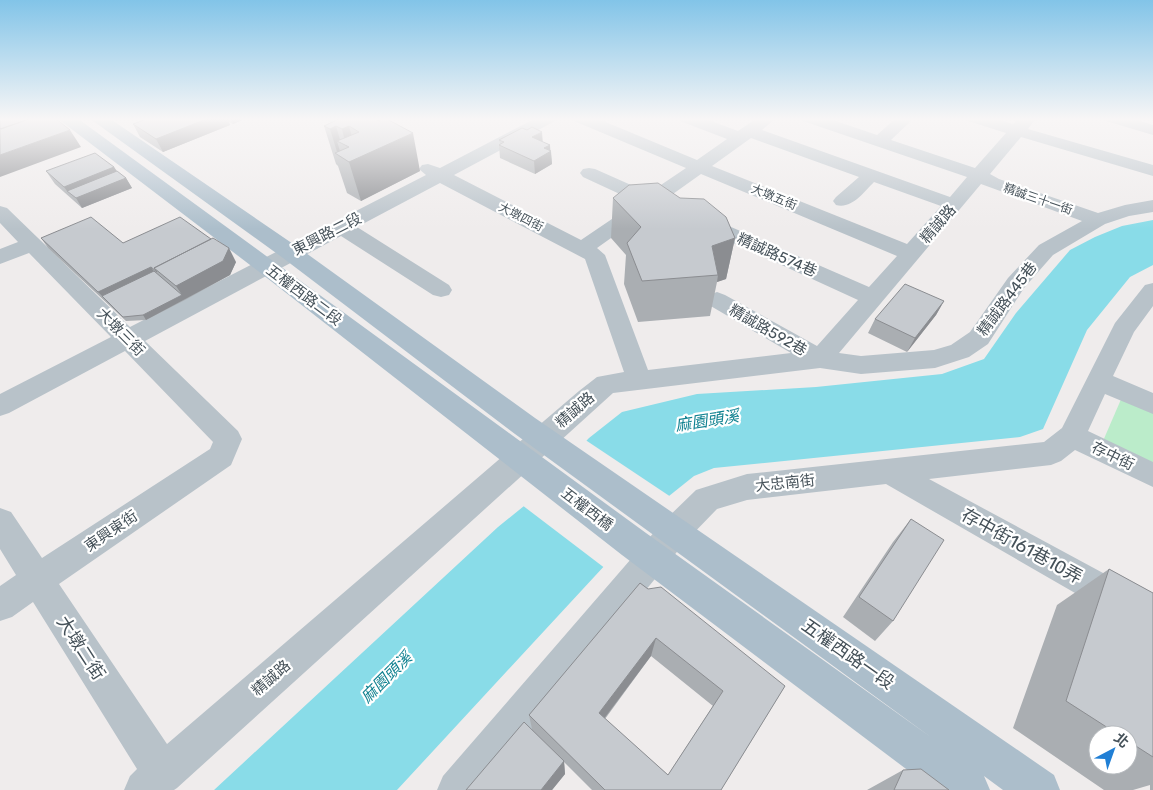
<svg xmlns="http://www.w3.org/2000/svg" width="1153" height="790" font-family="Rubik,'Noto Sans TC',sans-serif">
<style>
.green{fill:#bbecca}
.water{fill:#89dce8}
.pier{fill:#efecec}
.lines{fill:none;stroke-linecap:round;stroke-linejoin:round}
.minor{fill:#b8c2c9;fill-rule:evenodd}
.major{fill:#acbecb;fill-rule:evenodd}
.wall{fill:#aaaeb2;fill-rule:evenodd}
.shaded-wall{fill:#8b8d91}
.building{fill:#c6cacf;stroke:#8b8d91;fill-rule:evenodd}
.labels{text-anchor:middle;stroke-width:4.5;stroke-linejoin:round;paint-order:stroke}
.far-street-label{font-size:12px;fill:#455159;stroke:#fff}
.street-label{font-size:15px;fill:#455159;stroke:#fff}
.water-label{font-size:16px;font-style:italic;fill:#118291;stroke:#fff}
.near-street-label{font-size:18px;fill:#455159;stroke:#fff}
</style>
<rect width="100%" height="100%" fill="#efecec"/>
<!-- green -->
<path class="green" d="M1122,397L1153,411V465L1103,441Z"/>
<!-- water -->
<path class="water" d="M1153,220V265L1130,277L1087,330L1043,429L1020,437L714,468L694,476L669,496L397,790H214L498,527L524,506L589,438L622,412L697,394L816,387L942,374L984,359L1016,313L1070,250L1095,237L1122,226Z"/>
<!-- pier -->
<path class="pier" d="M584,439L671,497L606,569L522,505Z"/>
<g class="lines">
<!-- minor -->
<path class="minor" d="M323,118H344L372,133L375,137L372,141H360Z
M536,118H557L555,121L454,175L581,240L637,202L583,177L580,173L583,169L589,168L595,169L649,193L686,168L574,121L572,118H596L697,160L727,139L680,121L678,118H703L738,131L757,118H776L762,130L950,197L967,177L803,121L801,118H827L877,135L896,118H914L891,140L975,168L1006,133L968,121L966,118H993L1013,124L1019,118H1036L1028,129L1153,165V176L1021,137L990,174L999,179L1098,213L1125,205L1153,200V212L1129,216L1105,224L1053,255L1024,288L988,344L969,357L935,368L861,374L820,368L613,393L177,788L174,790H124L130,776L137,769L33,602L12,617L0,621V586L16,575L0,549V508L11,512L42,558L210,449L213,442L125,351L9,413L0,416V394L111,337L29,253L0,264V249L18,242L0,223V206L7,208L130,327L426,175L419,169L422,165L428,164L440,168ZM751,138L859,177L836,197L833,201L836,205C852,209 863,193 874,182L941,206L907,244L712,166ZM701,174L897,256L869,287L708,217L701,215L694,217L691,221L694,225L858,300L817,346L725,295L717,292L709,295L706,300L709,305L791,353L648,370L605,255L597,248ZM440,183L585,259L624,372L597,377L579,391L167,744L59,584L231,465L242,439L238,431L145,341L341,236L433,295L441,297L449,295L452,290L449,285L357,227ZM981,184L1082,221L1039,245L1008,278L970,332L951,345L934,350L861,356L839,353Z
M1104,118H1131L1153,125V135L1106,121Z
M1153,283V306L1134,332L1113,376L1153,393V414L1105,394L1088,431L1153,462V487L1075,450L1061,461L1051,465L929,479L1153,600V636L1141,631L886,484L747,500L717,509L685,542L483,790H437L443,776L663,522L696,490L747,474L1044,442L1062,428L1115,323L1145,285Z"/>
<!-- major -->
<path class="major" d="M57,118H77L646,533L932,738L515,434L283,258L89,118H109L299,248L535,418L1054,775L1060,790H1003L984,776L990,790H934L622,555L258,271Z"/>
</g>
<!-- wall -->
<path class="wall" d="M149,118H247L233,124L229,122L230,125L163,152L140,137L133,124Z
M368,120L420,171L361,201L347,193L338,166L336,164L324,126Z
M499,140L543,142L550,145L552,164L535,174L500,158L499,145L500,144Z
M114,167L117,171L126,178L132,188L82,208L55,184L46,171Z
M613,198L735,238L726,279L717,282L710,316L638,322L624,284L626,255L611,238Z
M41,238L123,243L236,262L230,275L185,300L146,320L126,321L48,248Z
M944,301L936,315L907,352L868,333L875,319Z
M911,519L893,621L875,641L843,617L893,542Z
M1109,569L1153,593V790H1150V785L1133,790H1104L1013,728L1057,605ZM1098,735H1128V765H1098Z
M640,583L785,686L721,790H592L564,762L565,774L552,790H466L532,729L529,715ZM651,656L713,706L668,775L605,719Z
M903,770L949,790H867Z"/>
<!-- shaded-wall -->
<path class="shaded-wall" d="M209,118H228L230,125L163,152L156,139Z
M231,118H247L233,124Z
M336,126L341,143L337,141L342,158L338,155L330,129Z
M349,126L358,158L413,133L420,171L361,201L349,162V147L346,146L342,129Z
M70,130L81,147L0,177V155Z
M542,132L543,145L532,137Z
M550,145V152L551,151L552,164L535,174L534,161L544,148Z
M114,167L122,180L126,178L132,188L82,208L76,198L67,191L64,187Z
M735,238L726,279L717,282L718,275L712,246Z
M229,248L236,262L230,275L146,320L143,315L182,295L176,286Z
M151,267L157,276L102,296L98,292Z
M944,301L936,315L907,352L915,338Z
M656,638L651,656L597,728L599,713Z
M564,761L565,774L552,790H541Z"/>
<!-- building -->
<path class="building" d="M0,118H32L1,129L0,128Z
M32,118H55L70,130L0,155V129Z
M149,118H209L156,139L133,124Z
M341,118H363L368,120L371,118H374L379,121L385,118L413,133L349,162L335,153L349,147L337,141L359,132L349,126L342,129L336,126L330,129L324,126Z
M532,127L542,132L532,137L550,145L544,148L551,151L534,161L499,145L504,142L499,140L522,128L527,130Z
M95,153L114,167L64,187L46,171Z
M117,171L126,178L76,198L67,191Z
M658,183L680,198L704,199L726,217L735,238L712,246L718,275L642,281L627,243L641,227L613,198L629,185Z
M91,217L123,243L180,217L211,239L154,268L157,272L151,267L98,292L41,238Z
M213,238L229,248L223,261L176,286L154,268Z
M154,271L182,295L143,315L123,317L102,296Z
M905,284L944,301L915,338L875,319Z
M911,519L944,540L893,621L859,597Z
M1109,569L1153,593V757L1128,741V735H1119L1066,701Z
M640,583L648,589L661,587L785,686L721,790H605L529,715ZM656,638L723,691L668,775L599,713Z
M524,722L564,761L541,790H466Z
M921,769L949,790H894L903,770Z"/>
<!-- sky -->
<linearGradient id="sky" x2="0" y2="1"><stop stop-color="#82c4e8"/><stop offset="0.52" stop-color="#f8f6f6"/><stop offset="1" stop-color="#f8f6f6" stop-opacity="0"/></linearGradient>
<rect width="1153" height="229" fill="url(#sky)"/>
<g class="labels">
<!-- far-street labels -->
<g class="far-street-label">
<text transform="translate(774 197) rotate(22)" y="4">大墩五街</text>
<text transform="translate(1038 199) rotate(19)" y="4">精誠三十一街</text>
<text transform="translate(521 217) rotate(27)" y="4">大墩四街</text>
</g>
<!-- street labels -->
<g class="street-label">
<text transform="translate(938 224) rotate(-49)" y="5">精誠路</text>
<text transform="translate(327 234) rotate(-27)" y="5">東興路二段</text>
<text transform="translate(777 255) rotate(24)" y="5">精誠路574巷</text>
<text transform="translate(304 295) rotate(37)" y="5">五權西路二段</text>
<text transform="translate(1007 299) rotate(-53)" y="5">精誠路445巷</text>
<text transform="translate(768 330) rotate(30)" y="5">精誠路592巷</text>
<text transform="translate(121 332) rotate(45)" y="5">大墩三街</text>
<text transform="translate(575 410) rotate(-41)" y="5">精誠路</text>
<text transform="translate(1113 456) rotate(26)" y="5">存中街</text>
<text transform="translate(785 483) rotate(-6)" y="5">大忠南街</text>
<text transform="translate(587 509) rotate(37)" y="5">五權西橋</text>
<text transform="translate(111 531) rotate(-34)" y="5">東興東街</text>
<text transform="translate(271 678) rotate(-41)" y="5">精誠路</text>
</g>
<!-- water labels -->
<g class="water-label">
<text transform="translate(707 420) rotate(-9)" y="6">麻園頭溪</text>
<text transform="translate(386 677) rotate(-45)" y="6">麻園頭溪</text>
</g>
<!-- near-street labels -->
<g class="near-street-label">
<text transform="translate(1022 546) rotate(29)" y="6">存中街161巷10弄</text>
<text transform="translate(81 648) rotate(57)" y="6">大墩二街</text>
<text transform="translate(848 654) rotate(35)" y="6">五權西路一段</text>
</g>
</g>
<!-- north arrow -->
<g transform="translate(1113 750) rotate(41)"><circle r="24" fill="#ffffff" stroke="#b5b9bd"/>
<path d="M0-4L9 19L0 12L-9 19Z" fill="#207fd5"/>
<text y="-8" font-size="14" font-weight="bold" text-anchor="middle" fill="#455159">北</text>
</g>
</svg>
